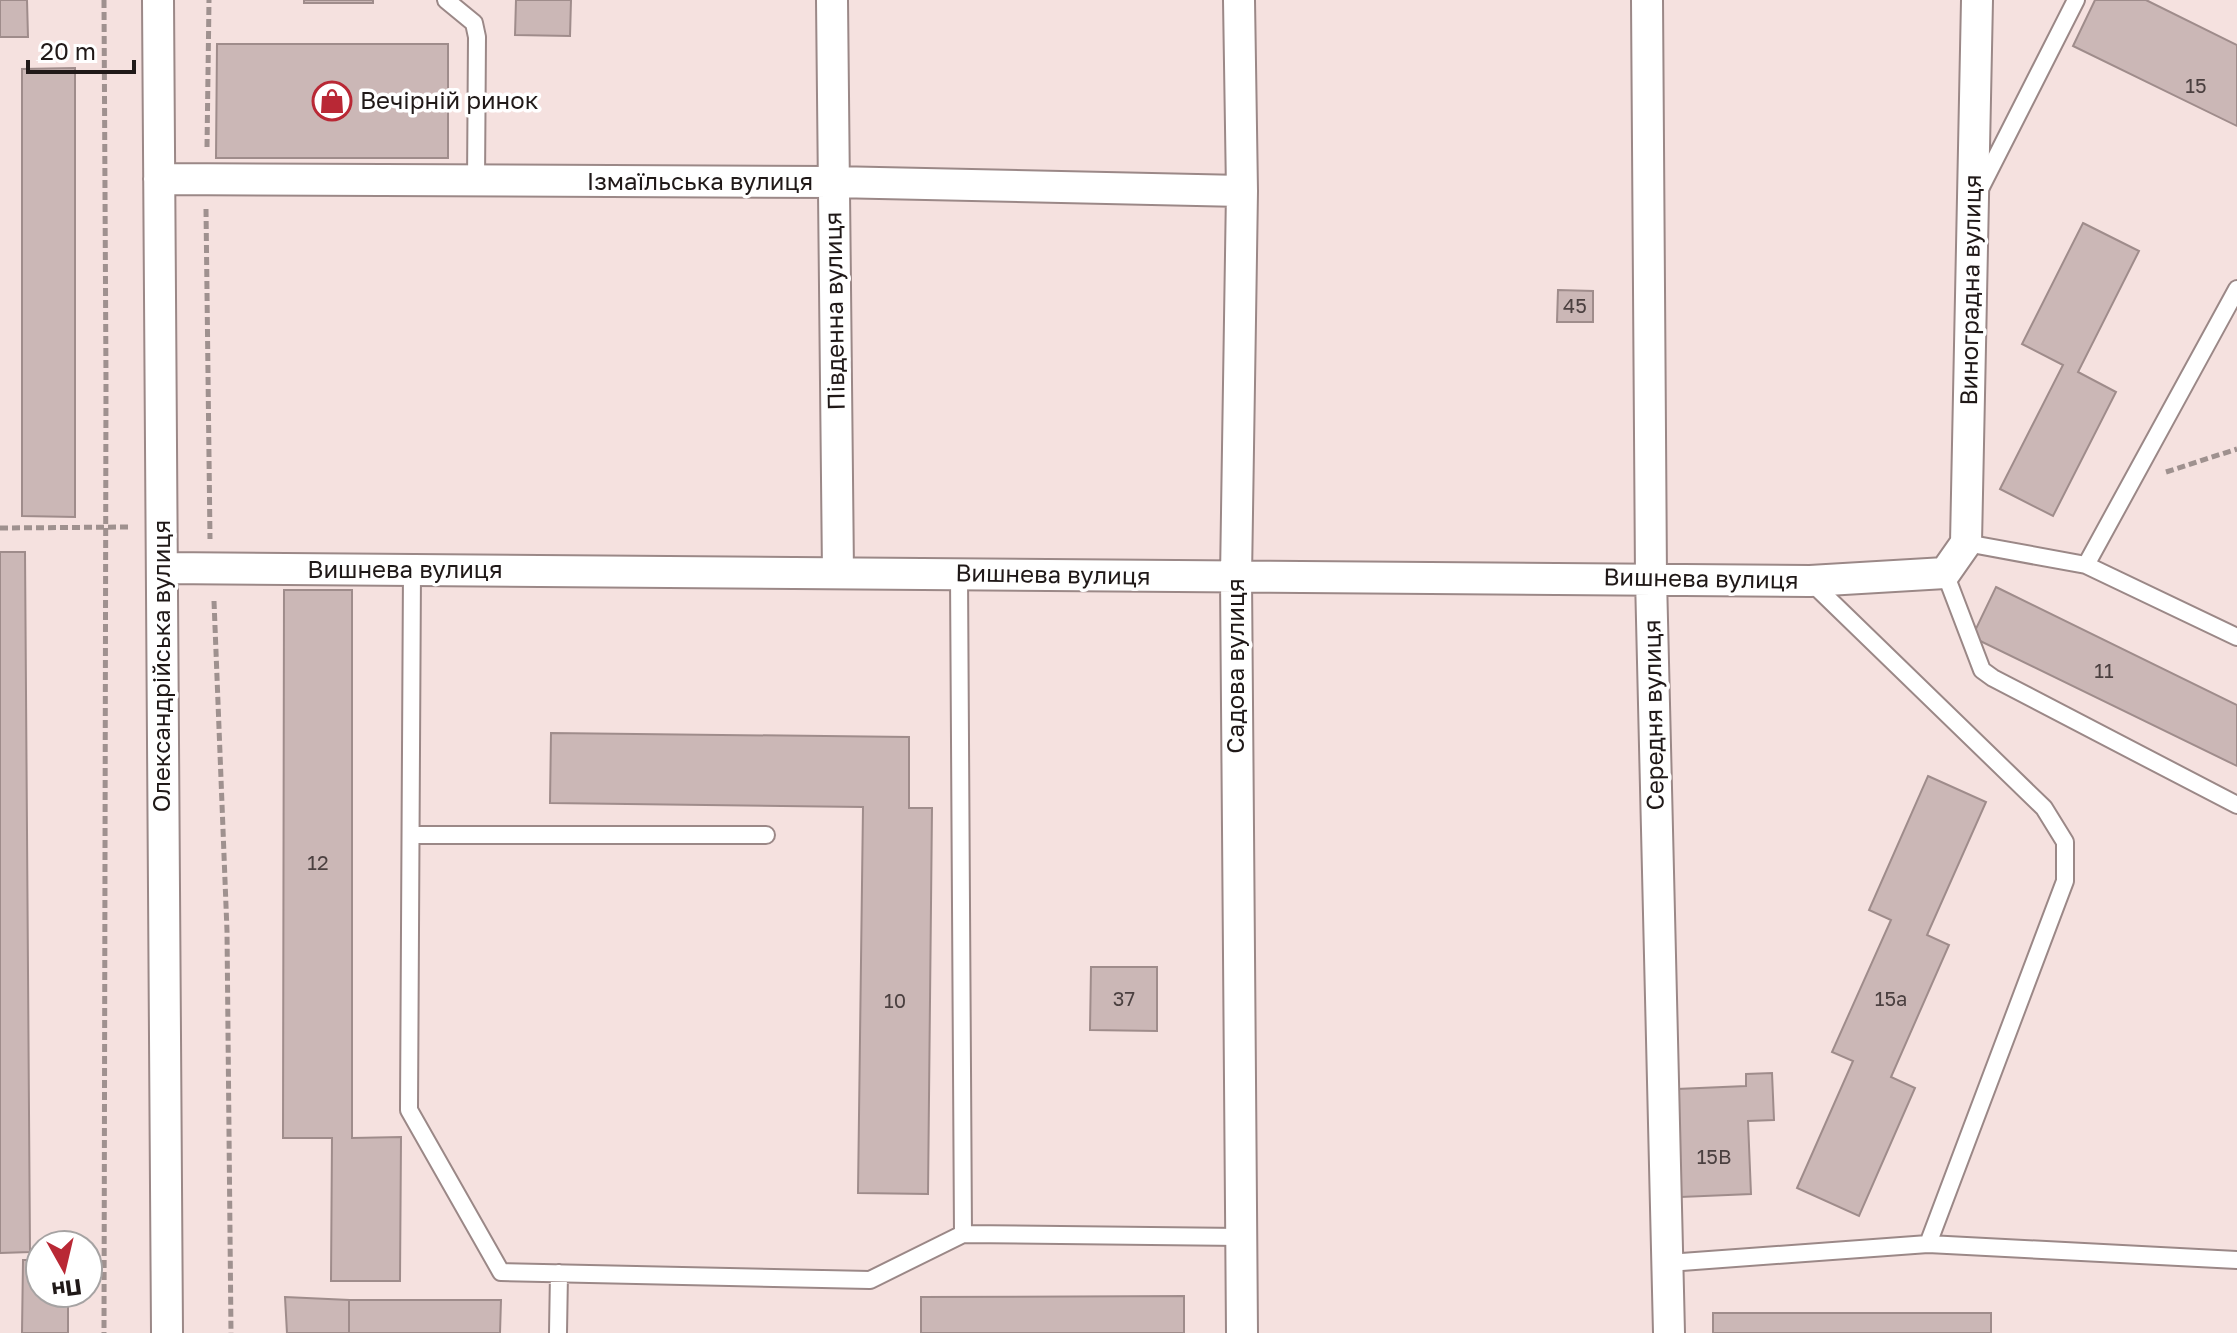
<svg xmlns="http://www.w3.org/2000/svg" width="2237" height="1333" font-family="'Golos Text',sans-serif">
<style>
.building{fill:#cbb7b6;stroke:#9f8c8b;stroke-width:2}
.lines{fill:none;stroke-linecap:round;stroke-linejoin:round}
.lane-casing{stroke:#9b8887;stroke-width:20}
.street-casing{stroke:#9b8887;stroke-width:34}
.path{stroke:#9f918f;stroke-width:5;stroke-dasharray:8 4;stroke-linecap:butt}
.lane{stroke:#fff;stroke-width:16}
.street{stroke:#fff;stroke-width:30}
.labels{text-anchor:middle;stroke-width:7;stroke-linejoin:round;paint-order:stroke}
.number-label{font-size:20px;fill:#4b4040}
.poi-label{font-size:24px;fill:#201918;stroke:#fff;text-anchor:start}
.street-label{font-size:24px;fill:#201918;stroke:#fff}
</style>
<rect width="100%" height="100%" fill="#f5e1df"/>
<!-- building -->
<path class="building" d="M0,0H27L28,37H0Z
M304,0H373V3H304Z
M516,0H571L570,36L515,35Z
M2095,0H2146L2237,45V126L2073,46Z
M217,44H448V158H216Z
M75,68V517L22,516V69Z
M2083,223L2139,251L2078,372L2116,392L2053,516L2000,489L2063,365L2022,344Z
M1558,290L1593,291V322H1557Z
M0,552H25L30,1252L0,1253Z
M1996,587L2237,705V766L1972,637Z
M284,590H352V1138L401,1137L400,1281H331L332,1138H283Z
M551,733L909,737V808H932L928,1194L858,1193L863,807L550,803Z
M1928,776L1986,802L1927,935L1949,945L1891,1077L1915,1088L1859,1216L1797,1188L1853,1061L1832,1052L1891,920L1869,910Z
M1091,967H1157V1031L1090,1030Z
M1772,1073L1774,1120L1748,1121L1751,1194L1681,1197L1677,1089L1746,1086V1074Z
M23,1260H40V1293H68V1333H22Z
M1184,1296V1333H921V1297Z
M285,1297L349,1300V1333H287Z
M349,1300H501L500,1333H349Z
M1713,1313H1991V1333H1713Z"/>
<g class="lines">
<defs>
<path id="lane" d="M446,0L474,23L477,37L476,182
M1979,191L2076,0
M1966,543L2086,565L2237,637
M2086,565L2237,289
M412,570L409,1110L501,1272L870,1280L963,1234
M1945,573L1982,670L1993,678L2237,805
M959,575L963,1234L1241,1237
M1811,582L2044,808L2065,842V881L1928,1244
M411,835H766
M1668,1263L1928,1244L2237,1260
M558,1333L559,1273"/>
<path id="street" d="M158,0L167,1333
M832,0L838,573
M1239,0L1242,191L1236,577L1242,1333
M1647,0L1651,578L1669,1333
M159,179L833,182L1242,191
M162,568L1810,581L1945,573L1966,543L1977,0"/>
</defs>
<!-- lane casing -->
<use href="#lane" class="lane-casing"/>
<!-- street casing -->
<use href="#street" class="street-casing"/>
<!-- path -->
<path class="path" d="M104,0L106,381L104,1333
M207,147L209,0
M206,209L210,539
M2166,472L2237,449
M0,528L129,527
M214,601L227,931L231,1333"/>
<!-- lane -->
<use href="#lane" class="lane"/>
<!-- street -->
<use href="#street" class="street"/>
</g>
<!-- icons -->
<defs>
<symbol id="shop-ring" viewBox="-11 -11 22 22"><circle r="9.5" fill="#fff" stroke="#b92835" stroke-width="1.5"/><path d="M-5-2.5h2.3a2.7 3.5 0 0 1 5.4 0H5L5.5 6h-11ZM-1.5-2.5h3a1.5 2.3 0 0 0-3 0Z" fill="#b92835"/></symbol>
</defs>
<g fill-rule="evenodd">
<use href="#shop-ring" x="310" y="79" width="44" height="44"/>
</g>
<g class="labels">
<!-- number labels -->
<g class="number-label">
<text x="2196" y="93">15</text>
<text x="1575" y="313">45</text>
<text x="2104" y="678">11</text>
<text x="318" y="870">12</text>
<text x="1124" y="1006">37</text>
<text x="1891" y="1006">15а</text>
<text x="895" y="1008">10</text>
<text x="1714" y="1164">15В</text>
</g>
<!-- poi labels -->
<g class="poi-label">
<text x="360" y="109">Вечірній ринок</text>
</g>
<!-- street labels -->
<g class="street-label">
<text x="700" y="190">Ізмаїльська вулиця</text>
<text transform="translate(1971 290) rotate(-89)" y="8">Виноградна вулиця</text>
<text transform="translate(835 311) rotate(-91)" y="8">Південна вулиця</text>
<text x="405" y="578">Вишнева вулиця</text>
<text transform="translate(1053 575) rotate(1)" y="8">Вишнева вулиця</text>
<text transform="translate(1701 579) rotate(1)" y="8">Вишнева вулиця</text>
<text transform="translate(162 666) rotate(-90)" y="8">Олександрійська вулиця</text>
<text transform="translate(1236 666) rotate(-90)" y="8">Садова вулиця</text>
<text transform="translate(1654 715) rotate(-91)" y="8">Середня вулиця</text>
</g>
</g>
<!-- north arrow -->
<g transform="translate(64 1269) rotate(172)"><circle r="38" fill="#ffffff" stroke="#a6a3a3" stroke-width="2"/>
<path d="M0-6L14 30L0 20L-14 30Z" fill="#b92835"/>
<text y="-12" font-size="22" font-weight="bold" text-anchor="middle" fill="#201918">Пн</text>
</g>
<!-- scale -->
<path d="M28 60v12h106v-12" fill="none" stroke="#201918" stroke-width="4"/>
<text x="40" y="60" font-size="24" fill="#201918" stroke="#ffffff" stroke-width="6" paint-order="stroke">20 m</text>
</svg>
